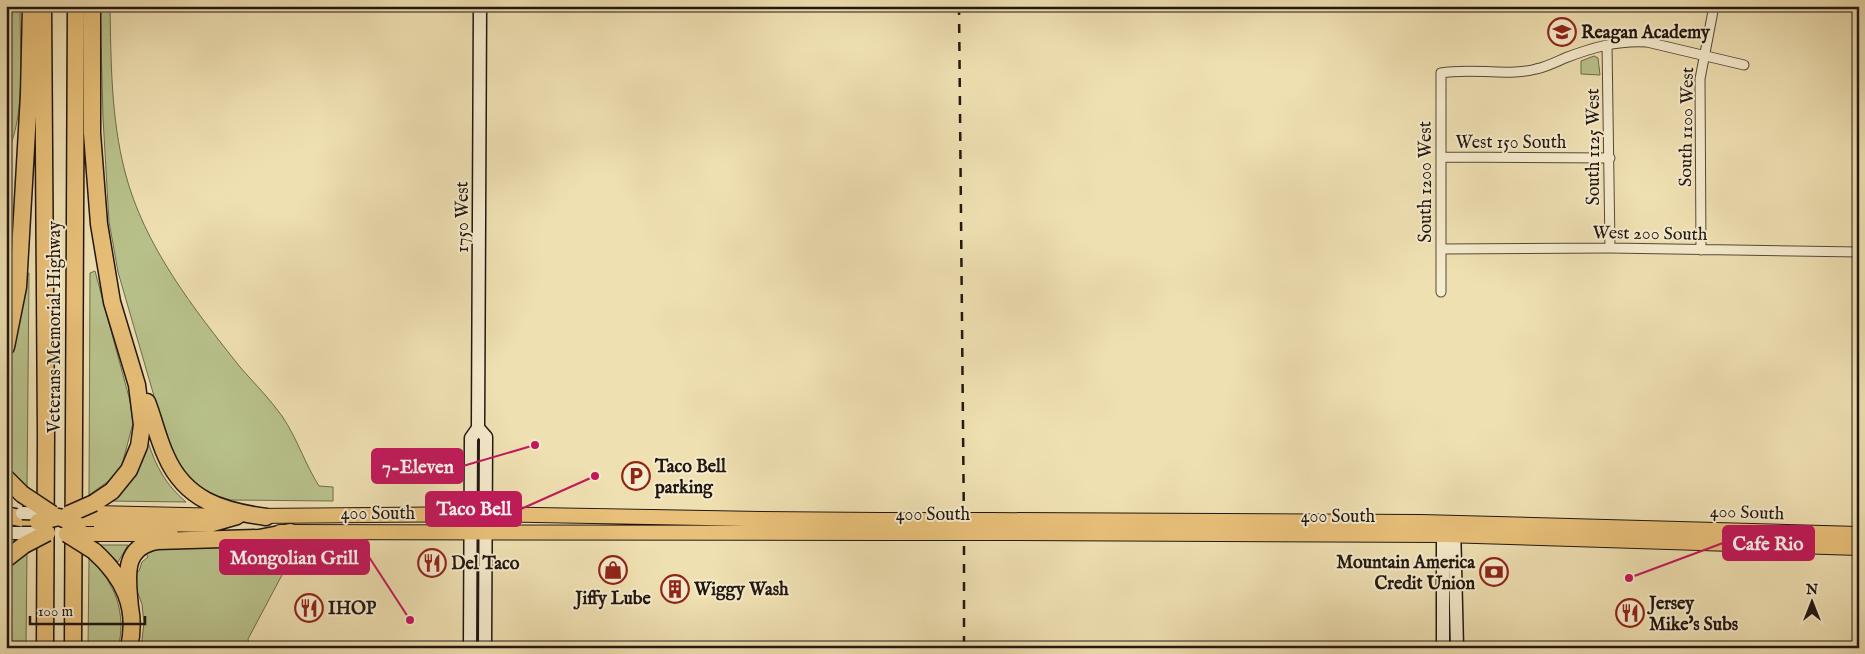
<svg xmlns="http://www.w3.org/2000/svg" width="1865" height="654" font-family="'IM FELL English',serif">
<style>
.green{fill:#b9c28c;stroke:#6d6c4e}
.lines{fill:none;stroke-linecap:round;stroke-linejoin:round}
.street-casing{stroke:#544938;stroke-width:11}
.secondary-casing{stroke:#211710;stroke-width:15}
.primary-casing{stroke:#211710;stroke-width:16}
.highway-casing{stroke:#211710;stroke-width:19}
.street{stroke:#f5ebcd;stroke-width:9}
.secondary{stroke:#f5ebcd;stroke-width:12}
.primary{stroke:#e8c079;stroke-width:14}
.highway{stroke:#e8c079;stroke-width:16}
.rail{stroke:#211710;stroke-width:2.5;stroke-dasharray:9 9;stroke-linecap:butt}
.secondary-bridge-casing{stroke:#211710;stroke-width:15;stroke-linecap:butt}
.primary-bridge-casing{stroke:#211710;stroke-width:16;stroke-linecap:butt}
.highway-bridge-casing{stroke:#211710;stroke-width:19;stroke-linecap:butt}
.secondary-bridge{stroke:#f5ebcd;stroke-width:12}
.primary-bridge{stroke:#e8c079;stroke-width:14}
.highway-bridge{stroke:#e8c079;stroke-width:16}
.labels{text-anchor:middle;stroke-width:4;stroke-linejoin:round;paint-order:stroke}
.poi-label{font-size:18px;font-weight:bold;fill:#211710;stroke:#f5ebcd;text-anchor:start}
.street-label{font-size:18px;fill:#211710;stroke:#f5ebcd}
.leader{fill:none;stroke:#c2185b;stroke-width:2}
.callout-dot{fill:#c2185b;stroke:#f5ebcd;stroke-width:2}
.callout{fill:#c2185b;stroke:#c2185b;stroke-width:2}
.callout-label{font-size:19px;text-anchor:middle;font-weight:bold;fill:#fff}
</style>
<rect width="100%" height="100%" fill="#efe0b2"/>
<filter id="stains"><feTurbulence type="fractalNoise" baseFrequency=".004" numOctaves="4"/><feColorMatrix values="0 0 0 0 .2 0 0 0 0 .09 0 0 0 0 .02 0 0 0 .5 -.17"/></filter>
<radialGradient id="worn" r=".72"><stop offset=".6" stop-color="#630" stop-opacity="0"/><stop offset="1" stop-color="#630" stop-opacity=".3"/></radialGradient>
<!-- green -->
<path class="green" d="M13,6H20C20,42 23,80 18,115C16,130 11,145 6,160V50Z
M100,6H110C111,62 111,118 125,172C144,246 194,309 240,367C254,383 270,399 282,416C297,438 305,464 319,486L333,487V501L231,500L213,495L199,486L197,489L175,464L166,431L154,396L118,272L114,249L109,222L103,118Z
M1594,56L1598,58L1600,75L1581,74V61Z
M95,271L130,401L133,423L122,465L110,480L89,495L90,273Z
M29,273L27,489L11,473L6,465V372L18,327L23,274Z
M148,442C156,467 166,485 186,502L109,501C131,489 142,466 148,442Z
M288,542H315L316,548L282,575L248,639L249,648H141L144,623L142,604L130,573L139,571L142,562L148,557L145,551L151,549L190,545Z
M101,545H128L118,562Z
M27,553L26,648H6V567Z
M89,559C115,581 127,614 118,648H88Z"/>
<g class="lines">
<defs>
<path id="street" d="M1607,45L1610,248
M1442,157L1610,158
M1441,249L1610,248L1859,252
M1701,250L1700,79L1714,6
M1441,292V73C1472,67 1505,77 1536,69C1546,67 1556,62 1565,58C1591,48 1618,40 1647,42L1744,65"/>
<path id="secondary" d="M478,428L486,437L485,648
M1443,525V648
M1454,525L1457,648
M6,533H22
M470,648L471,438L478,428L480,6"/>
<path id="primary" d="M94,513L229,516
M255,516L487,514L761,519L880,520
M990,520L1421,522L1859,534
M280,532L880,533
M992,533L1443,535L1859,548
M94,534H171"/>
<path id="highway" d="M43,6L46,435L45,648
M92,6V133L99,224L112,302L137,385L142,425L139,446L129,470L112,491L94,503
M6,347L18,287L29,95L31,6
M147,402C154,420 158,439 166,456C185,500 222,511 266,517
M6,478L22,494
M6,515L38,522
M78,525L106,522L209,524L237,516
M94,551C124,578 138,607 129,648
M6,559L24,545
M130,608C128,581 120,547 157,541L259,538L290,532
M73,648L76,6"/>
</defs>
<!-- street casing -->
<use href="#street" class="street-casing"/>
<!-- secondary casing -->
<use href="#secondary" class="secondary-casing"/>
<!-- primary casing -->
<use href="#primary" class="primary-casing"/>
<!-- highway casing -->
<use href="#highway" class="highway-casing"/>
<!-- street -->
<use href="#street" class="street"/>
<!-- secondary -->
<use href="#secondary" class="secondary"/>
<!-- primary -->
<use href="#primary" class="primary"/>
<!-- highway -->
<use href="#highway" class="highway"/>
<!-- rail -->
<path class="rail" d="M959,6L964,531V648"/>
<defs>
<path id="secondary-bridge" d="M22,513L52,514
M22,533H45"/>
<path id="primary-bridge" d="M880,520H990
M880,533H992
M67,534H94"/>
<path id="highway-bridge" d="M22,494L52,514
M69,514L94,503
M38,522L59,517L78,525
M67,534L94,551
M24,545L47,533"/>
</defs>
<!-- secondary-bridge casing -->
<use href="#secondary-bridge" class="secondary-bridge-casing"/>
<!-- primary-bridge casing -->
<use href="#primary-bridge" class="primary-bridge-casing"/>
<!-- highway-bridge casing -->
<use href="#highway-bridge" class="highway-bridge-casing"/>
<!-- secondary-bridge -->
<use href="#secondary-bridge" class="secondary-bridge"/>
<!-- primary-bridge -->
<use href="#primary-bridge" class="primary-bridge"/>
<!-- highway-bridge -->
<use href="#highway-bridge" class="highway-bridge"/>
</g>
<!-- icons -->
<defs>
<symbol id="school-ring" viewBox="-11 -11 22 22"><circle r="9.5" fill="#f5ebcd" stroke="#8f2418" stroke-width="1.5"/><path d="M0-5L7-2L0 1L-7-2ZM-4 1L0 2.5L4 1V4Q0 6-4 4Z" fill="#8f2418"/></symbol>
<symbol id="parking-ring" viewBox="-11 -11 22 22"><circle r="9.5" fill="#f5ebcd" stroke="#8f2418" stroke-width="1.5"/><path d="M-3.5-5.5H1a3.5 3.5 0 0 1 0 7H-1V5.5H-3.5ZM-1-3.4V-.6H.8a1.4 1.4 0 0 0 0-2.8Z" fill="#8f2418"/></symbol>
<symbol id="restaurant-ring" viewBox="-11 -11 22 22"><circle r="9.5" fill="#f5ebcd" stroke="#8f2418" stroke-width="1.5"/><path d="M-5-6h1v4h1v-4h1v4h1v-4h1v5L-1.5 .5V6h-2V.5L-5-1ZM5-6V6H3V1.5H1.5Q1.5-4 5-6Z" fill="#8f2418"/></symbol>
<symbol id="shop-ring" viewBox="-11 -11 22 22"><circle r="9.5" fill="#f5ebcd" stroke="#8f2418" stroke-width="1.5"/><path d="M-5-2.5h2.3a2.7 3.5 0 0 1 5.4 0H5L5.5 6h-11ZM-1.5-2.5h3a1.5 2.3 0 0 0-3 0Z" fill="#8f2418"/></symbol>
<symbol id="bank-ring" viewBox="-11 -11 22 22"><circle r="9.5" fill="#f5ebcd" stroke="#8f2418" stroke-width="1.5"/><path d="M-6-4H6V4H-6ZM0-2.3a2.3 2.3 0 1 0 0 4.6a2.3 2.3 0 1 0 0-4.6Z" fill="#8f2418"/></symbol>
<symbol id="building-ring" viewBox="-11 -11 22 22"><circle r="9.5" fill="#f5ebcd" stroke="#8f2418" stroke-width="1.5"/><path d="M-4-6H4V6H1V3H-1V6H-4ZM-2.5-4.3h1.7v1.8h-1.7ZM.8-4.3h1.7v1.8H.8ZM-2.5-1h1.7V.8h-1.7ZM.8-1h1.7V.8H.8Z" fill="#8f2418"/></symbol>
</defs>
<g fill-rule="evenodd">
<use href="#school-ring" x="1546" y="16" width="32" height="32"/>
<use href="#parking-ring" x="620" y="460" width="32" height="32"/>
<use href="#restaurant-ring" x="416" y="547" width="32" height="32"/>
<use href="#shop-ring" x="597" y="554" width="32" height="32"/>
<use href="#bank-ring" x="1478" y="556" width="32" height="32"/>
<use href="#building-ring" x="659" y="573" width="32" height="32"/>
<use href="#restaurant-ring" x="293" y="592" width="32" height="32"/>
<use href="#restaurant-ring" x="1614" y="597" width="32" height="32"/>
</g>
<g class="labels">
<!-- poi labels -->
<g class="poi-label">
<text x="1581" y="38">Reagan Academy</text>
<text x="655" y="472">Taco Bell<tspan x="655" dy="21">parking</tspan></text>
<text x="1475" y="568" text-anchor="end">Mountain America<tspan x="1475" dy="21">Credit Union</tspan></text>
<text x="451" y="569">Del Taco</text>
<text x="694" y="595">Wiggy Wash</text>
<text x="613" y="604" text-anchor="middle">Jiffy Lube</text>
<text x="1649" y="609">Jersey<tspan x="1649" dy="21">Mike's Subs</tspan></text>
<text x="328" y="614">IHOP</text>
</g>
<!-- street labels -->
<g class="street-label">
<text transform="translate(1686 127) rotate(-89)" y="6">South 1100 West</text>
<text x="1511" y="148">West 150 South</text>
<text transform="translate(1593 147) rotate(-90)" y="6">South 1125 West</text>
<text transform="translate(1425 182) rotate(-90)" y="6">South 1200 West</text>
<text transform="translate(462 217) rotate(-90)" y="6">1750 West</text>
<text transform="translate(1650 233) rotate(1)" y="6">West 200 South</text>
<text transform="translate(54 327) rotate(-90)" y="6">Veterans Memorial Highway</text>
<text transform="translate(1747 512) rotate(2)" y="6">400 South</text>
<text x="378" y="519">400 South</text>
<text x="933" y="520">400 South</text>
<text x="1338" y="522">400 South</text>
</g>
</g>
<!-- callouts -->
<path class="leader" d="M535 445L463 466M595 476L521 509M1629 578L1723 543M410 620L369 557"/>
<g class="callout-dot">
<circle cx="535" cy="445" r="5"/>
<circle cx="595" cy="476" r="5"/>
<circle cx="1629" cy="578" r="5"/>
<circle cx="410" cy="620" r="5"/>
</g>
<g class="callout">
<rect x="372" y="449" width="91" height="34" rx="5"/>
<rect x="426" y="492" width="95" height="34" rx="5"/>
<rect x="1723" y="526" width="91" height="34" rx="5"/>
<rect x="220" y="540" width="149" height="34" rx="5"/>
</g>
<g class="callout-label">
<text x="418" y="473">7-Eleven</text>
<text x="474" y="515">Taco Bell</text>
<text x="1768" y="550">Cafe Rio</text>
<text x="294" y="564">Mongolian Grill</text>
</g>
<!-- margin -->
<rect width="1865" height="654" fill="none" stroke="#efe0b2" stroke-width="25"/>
<rect x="8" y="8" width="1850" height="639" fill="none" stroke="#211710" stroke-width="2.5"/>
<rect x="12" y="12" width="1840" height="629" fill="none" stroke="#211710"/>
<!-- north arrow -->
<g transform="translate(1812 602)" stroke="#f5ebcd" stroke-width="4" paint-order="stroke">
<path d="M0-4L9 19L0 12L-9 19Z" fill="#211710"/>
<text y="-8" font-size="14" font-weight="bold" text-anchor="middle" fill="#211710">N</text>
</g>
<!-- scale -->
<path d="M30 616v8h115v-8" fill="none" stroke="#211710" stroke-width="2.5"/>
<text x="38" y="616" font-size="15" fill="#211710" stroke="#f5ebcd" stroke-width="4" paint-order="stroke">100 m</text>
<rect width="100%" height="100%" filter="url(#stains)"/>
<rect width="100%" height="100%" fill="url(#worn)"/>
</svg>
